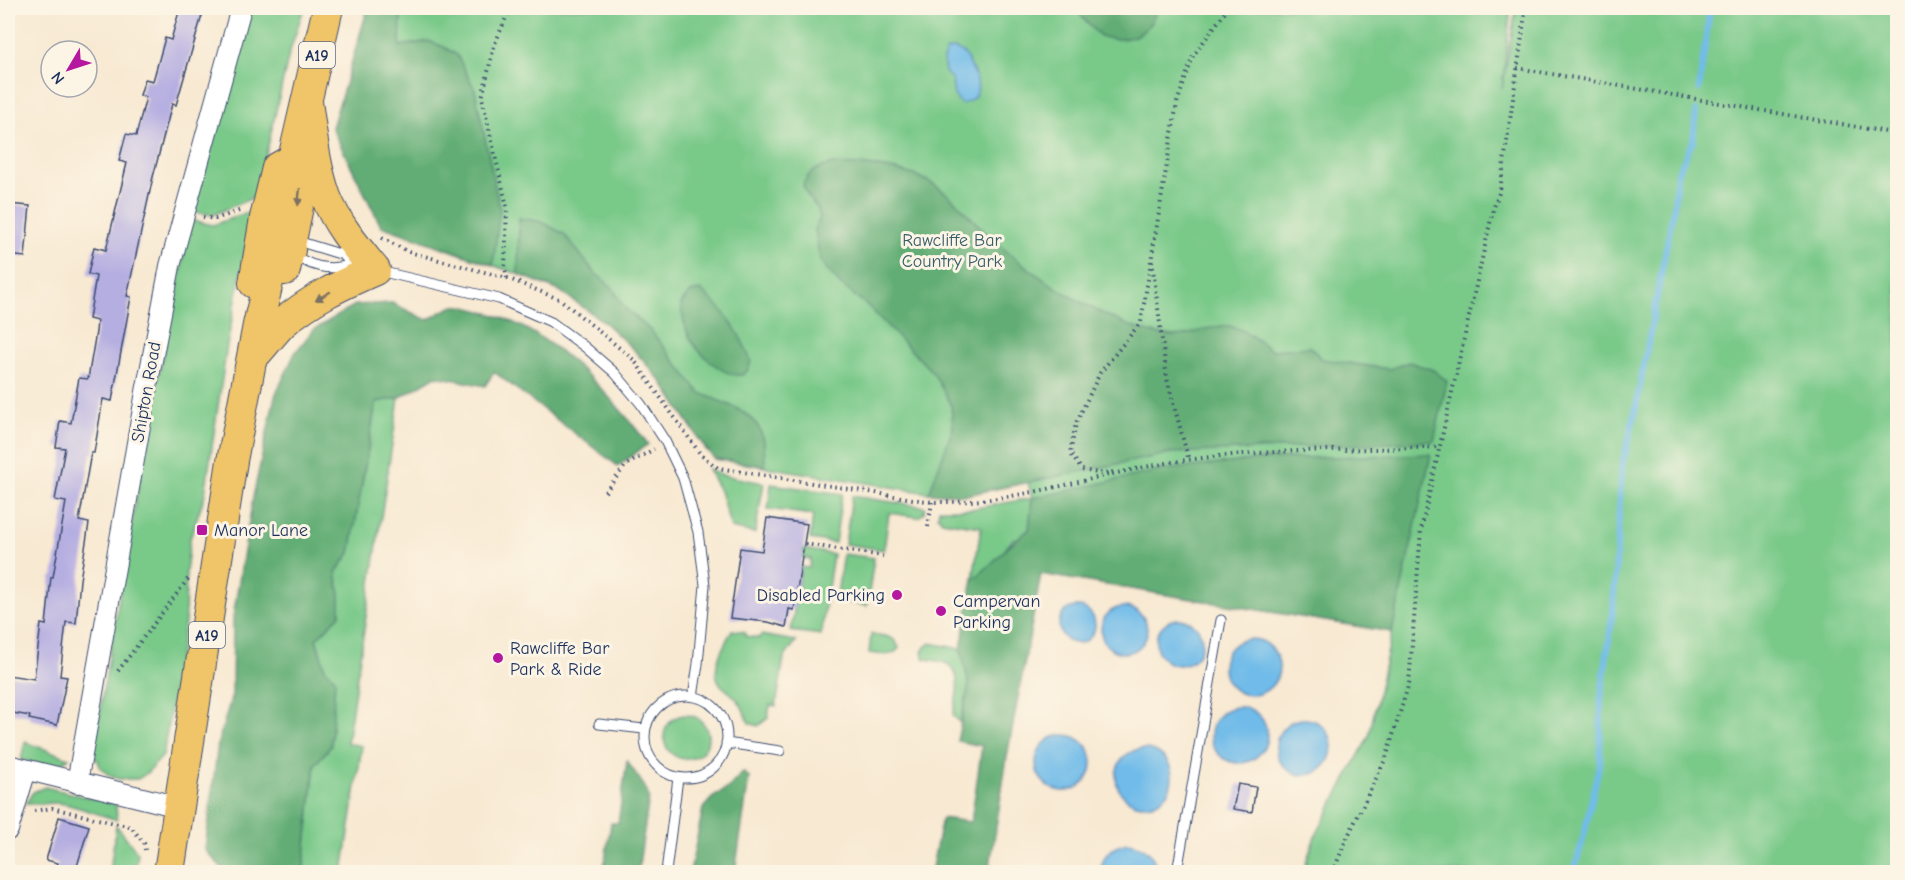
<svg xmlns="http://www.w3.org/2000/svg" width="1905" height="880" font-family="'Comic Neue',sans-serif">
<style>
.green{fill:#79c989;stroke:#4a7c74;stroke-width:1.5}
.forest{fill:#62ad75;stroke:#3e6e6a;stroke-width:1.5}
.water{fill:#6fbbe9;stroke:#4575a4;stroke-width:1.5}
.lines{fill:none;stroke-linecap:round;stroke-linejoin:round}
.stream{stroke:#6fbbe9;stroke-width:6}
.building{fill:#b5aee1}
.lane-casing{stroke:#3c4b6f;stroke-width:11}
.street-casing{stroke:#3c4b6f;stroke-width:22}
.primary-casing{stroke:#3c4b6f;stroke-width:32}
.path{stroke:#3c4b6f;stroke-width:4;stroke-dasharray:1.5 4.5;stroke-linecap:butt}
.lane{stroke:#fff;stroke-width:9}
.street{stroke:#fff;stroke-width:20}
.primary{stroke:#f0c469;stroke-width:30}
.oneway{fill:#7b7263}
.poi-dot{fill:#b5179e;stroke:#fcf5e5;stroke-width:2}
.labels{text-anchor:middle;stroke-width:6;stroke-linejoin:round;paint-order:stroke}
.shield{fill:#fcf5e5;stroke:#5e6a86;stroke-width:1.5}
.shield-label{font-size:16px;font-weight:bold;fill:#1b2f5e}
.park-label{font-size:18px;fill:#375d6b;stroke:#fcf5e5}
.street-label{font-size:18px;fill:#1b2f5e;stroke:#fcf5e5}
.poi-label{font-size:18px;fill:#1b2f5e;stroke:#fcf5e5;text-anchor:start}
</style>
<rect width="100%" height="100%" fill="#fcf5e5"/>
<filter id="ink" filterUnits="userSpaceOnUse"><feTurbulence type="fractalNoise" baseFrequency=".0167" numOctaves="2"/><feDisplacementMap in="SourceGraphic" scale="12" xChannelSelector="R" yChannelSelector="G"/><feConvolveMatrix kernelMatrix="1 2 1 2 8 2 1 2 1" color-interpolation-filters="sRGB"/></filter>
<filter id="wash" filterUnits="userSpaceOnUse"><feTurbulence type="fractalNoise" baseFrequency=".008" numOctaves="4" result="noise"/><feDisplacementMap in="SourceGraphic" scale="24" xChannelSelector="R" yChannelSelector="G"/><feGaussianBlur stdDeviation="1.35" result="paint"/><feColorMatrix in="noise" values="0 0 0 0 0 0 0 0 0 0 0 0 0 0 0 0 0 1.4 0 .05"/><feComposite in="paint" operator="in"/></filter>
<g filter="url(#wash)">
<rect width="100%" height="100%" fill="#f8e9d2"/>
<!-- green -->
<path class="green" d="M251,8H304L289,54L256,198H252L213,215L193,212L241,36Z
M368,8H1511L1502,89L1516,8H1897V872H1303L1314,839L1369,736L1392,632L1041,574L1014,538C1002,555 990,568 973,579L981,527L942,521L938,516L939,509H971L1032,498L1028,482L966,495L929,493L715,459L705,448L662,382L634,350L604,322L560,291L518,274L381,226L332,128Z
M249,212L253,213L227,345L205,494L190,539L186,572L185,622L163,756L147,773L138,779H119L110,776L100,767L98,760L92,758L148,426L191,220L213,225Z
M399,398L347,743L362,746L343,872H303L315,764L331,746L325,669L316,639L340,595L336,572L350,553L376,402Z
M708,469L722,475L764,483L755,533L731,528L720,491Z
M771,484L842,494L835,543L810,539L813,515L768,509Z
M852,496L925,507L924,513L918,517L889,513L884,550L845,544Z
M804,549L833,554L821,635L791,631L801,567L809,568L811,559L803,558Z
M843,554L874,558L867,606L836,601Z
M732,630L745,632V636L759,638L761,635L796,641L784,658L776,706L770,705L768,718L758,726L749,723C745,716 744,709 739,702C734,695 727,691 721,685C708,670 725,644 732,630Z
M871,634C883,636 895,635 899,648C892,658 880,654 869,653Z
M930,643L961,649L969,685L960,723L953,715C956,698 965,670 943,662C937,660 931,661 924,658L922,652L925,647Z
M664 737a22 22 0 1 1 44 0a22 22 0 1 1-44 0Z
M25,742L69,758C54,771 38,764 21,760Z
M45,787L116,804L117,820C100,815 82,808 65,804C52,801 39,806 26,803L33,792Z
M116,825L138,853L135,872H110Z"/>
<!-- forest -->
<path class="forest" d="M368,8H394L401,15L400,46L429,41L444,47L457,55L475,90L500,210L493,265L381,226L332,128Z
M1074,8H1157C1152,27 1140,38 1120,39C1113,39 1107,39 1101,36C1091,30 1082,16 1074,8Z
M833,164C861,165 887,166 914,175C950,187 971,221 998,244C1027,269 1058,291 1092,308C1118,321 1145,335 1174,336C1190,337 1213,324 1228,326C1242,327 1260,342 1271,350L1311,347L1321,359L1389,369L1409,362L1433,370L1447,381L1434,441L1172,453L966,495L929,493L953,428L951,405L934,374L869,307L840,284L820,261L815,229L820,218L818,209L807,195L803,185C809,170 818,168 833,164Z
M519,218L542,222L564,234L595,273L612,287L623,306L651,331L700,393L734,407L749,416L758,426L764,440L765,466L715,459L705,448L662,382L634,350L604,322L560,291L518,274Z
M700,290C724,308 741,334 751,362C749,365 749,368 747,371C734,387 697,352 691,340C684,327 682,317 681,304L689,293Z
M392,303L427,320C435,316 446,308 455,306C461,304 471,309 478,310C549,327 605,388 648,444L618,466L494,372L485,386L436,376L399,398L376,402L350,553L336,572L340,595V615L316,639L325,669L335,678L331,746L315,764L303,872H226L205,850L218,743L232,695L233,617L253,497L275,396L295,353L313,330L355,305Z
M1431,454L1392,632L1041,574L1008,751L989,872H931L942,818L971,822L982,746L957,741L969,685L961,649L973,579C994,565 1007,543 1029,530L1032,498L1162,470L1266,459Z
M627,761L645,787L649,797L638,872H603L611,823H618Z
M743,772L749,778L735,872H690L703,808L712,798L729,787Z"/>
<!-- water -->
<path class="water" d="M955,49L965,54C973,72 991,97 961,104L954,95L952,80L945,72L943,59L947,50Z
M1101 630a23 23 0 1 1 46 0a23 23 0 1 1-46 0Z
M1059 625a18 18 0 1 1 36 0a18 18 0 1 1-36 0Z
M1156 642a23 23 0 1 1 46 0a23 23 0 1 1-46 0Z
M1223 667a28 28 0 1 1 56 0a28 28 0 1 1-56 0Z
M1211 735a28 28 0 1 1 56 0a28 28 0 1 1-56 0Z
M1276 747a28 28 0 1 1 56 0a28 28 0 1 1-56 0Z
M1036 763a28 28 0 1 1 56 0a28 28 0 1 1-56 0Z
M1116 777a28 28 0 1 1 56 0a28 28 0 1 1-56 0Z
M1127,843C1145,845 1155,854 1157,872H1101C1101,856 1111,847 1127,843Z"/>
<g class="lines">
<!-- stream -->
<path class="stream" d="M1699,89L1710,8
M1574,872L1584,835L1600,761L1601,698L1613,610L1622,466L1634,417L1674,206L1677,174L1693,141L1696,111"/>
</g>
<g id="blocks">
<!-- building -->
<path class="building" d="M180,8L203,12L176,105L172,104L153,177L127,296L131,297L112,401L103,399L94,453H91L79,521L89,523L80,580L76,623L66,622L60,676L67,677L57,725L29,719L30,716L8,712V675L34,679L41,624L46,625L51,577H53L66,502L55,500L65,448L56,447L60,421L71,423L79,378L88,379L96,332L97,321L89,319L96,276L88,274L94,247L106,250L127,163L119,161L126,134L136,136L146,97L140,95L145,79L153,81L165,38L171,40Z
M8,204L30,206L25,257L8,255Z
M767,518L807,524L794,610L789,609L786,627L768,622L730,618L740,548L762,551Z
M1238,784L1256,787L1252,812L1233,809Z
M59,817L89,826L75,873H55L58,863L46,860Z"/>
</g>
</g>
<g filter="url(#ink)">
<use href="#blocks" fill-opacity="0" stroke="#3c4b6f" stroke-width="1.5"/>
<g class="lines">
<defs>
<path id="lane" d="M352,264C331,272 306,267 290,250L304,243L343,255L352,264L357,266
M379,271L499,299L551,322L585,347L615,373L641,404L665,441L683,478L698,532L705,585L698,664L693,697
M645 737a41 41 0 1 1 82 0a41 41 0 1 1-82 0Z
M599,724L644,729
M726,743L780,751
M666,872L678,778
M1177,872L1221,620"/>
<path id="street" d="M8,765L179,807
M77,783L146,392L170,266L241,8
M8,830L26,770"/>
<path id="primary" d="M285,270L300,197L301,175L293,159L328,8
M254,283L265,218L277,168L293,159
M252,358C263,347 272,334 283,323C310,299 343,284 375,270C357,248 337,225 326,197C315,167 312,134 307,102
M169,872L232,461L258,325L272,265L275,259L290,250"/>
</defs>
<!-- lane casing -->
<use href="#lane" class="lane-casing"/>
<!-- street casing -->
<use href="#street" class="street-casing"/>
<!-- primary casing -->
<use href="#primary" class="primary-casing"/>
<!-- path -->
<path class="path" d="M1517,68L1898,134
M203,217L215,219L242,210
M382,238L409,252L507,278L561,300L634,360L701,455L718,468L932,502C1013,504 1083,478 1161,464C1253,448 1346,451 1439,447
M1152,261L1167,379L1189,461
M507,278L505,267L507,207L482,98L494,46L510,8
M1113,472L1104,474L1082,470L1070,453L1076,423L1100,373L1141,322L1177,103L1193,56L1228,8
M605,492L626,465L654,449
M928,527L932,502
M805,544L883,556
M118,671L188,579
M34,811L52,808L131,827L144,843L145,850
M1333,872L1346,840L1386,758L1409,683L1421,530L1493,210L1500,190L1526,8"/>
<!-- lane -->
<use href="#lane" class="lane"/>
<!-- street -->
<use href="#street" class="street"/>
<!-- primary -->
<use href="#primary" class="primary"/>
</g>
<!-- one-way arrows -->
<defs><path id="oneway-solid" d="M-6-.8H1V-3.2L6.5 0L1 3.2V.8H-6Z" transform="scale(1.5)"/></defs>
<g class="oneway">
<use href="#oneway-solid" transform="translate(299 197) rotate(96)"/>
<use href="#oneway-solid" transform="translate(323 296) rotate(150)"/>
</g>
</g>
<!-- markers -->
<g class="poi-dot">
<rect x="196" y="524" width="12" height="12" rx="3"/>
<circle cx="897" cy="595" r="6"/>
<circle cx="941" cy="611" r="6"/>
<circle cx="498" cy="658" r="6"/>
</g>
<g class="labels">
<!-- shield labels -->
<g class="shield">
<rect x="299" y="42" width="36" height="26" rx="4.5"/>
<rect x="189" y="622" width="36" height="26" rx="4.5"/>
</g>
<g class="shield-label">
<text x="317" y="61">A19</text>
<text x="207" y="641">A19</text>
</g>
<!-- park labels -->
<g class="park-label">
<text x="952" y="246">Rawcliffe Bar<tspan x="952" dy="21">Country Park</tspan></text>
</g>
<!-- street labels -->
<g class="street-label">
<text transform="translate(146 392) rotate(-80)" y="6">Shipton Road</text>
</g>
<!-- poi labels -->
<g class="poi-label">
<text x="214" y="536">Manor Lane</text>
<text x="885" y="601" text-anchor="end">Disabled Parking</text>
<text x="953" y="607">Campervan<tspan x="953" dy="21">Parking</tspan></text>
<text x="510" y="654">Rawcliffe Bar<tspan x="510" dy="21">Park &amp; Ride</tspan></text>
</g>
</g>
<!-- margin -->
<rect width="1905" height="880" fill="none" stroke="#fcf5e5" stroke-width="30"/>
<!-- north arrow -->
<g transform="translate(69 69) rotate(231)"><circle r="28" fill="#fcf5e5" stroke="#a2a6af" stroke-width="1.5"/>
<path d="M0-4.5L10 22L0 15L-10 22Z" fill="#b5179e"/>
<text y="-9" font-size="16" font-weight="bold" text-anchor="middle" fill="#1b2f5e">N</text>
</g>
</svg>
